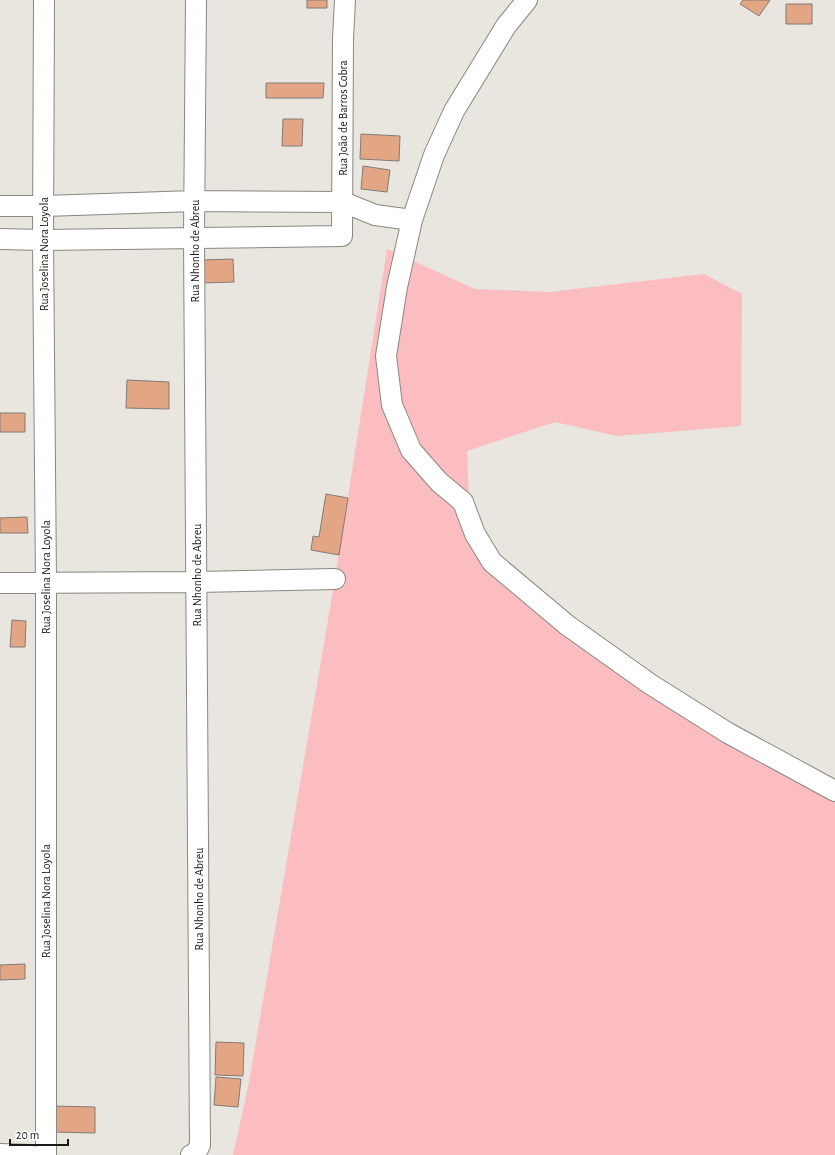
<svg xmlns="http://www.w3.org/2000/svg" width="835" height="1155" font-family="'Alegreya Sans',sans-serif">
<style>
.green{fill:#fbbdbf}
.building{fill:#e3a684;stroke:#827b78}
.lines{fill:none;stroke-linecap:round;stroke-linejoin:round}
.minor-casing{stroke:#8a8781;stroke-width:22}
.minor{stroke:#fff;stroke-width:20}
.labels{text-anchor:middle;stroke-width:3;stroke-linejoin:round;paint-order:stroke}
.street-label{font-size:12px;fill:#1b1a18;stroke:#fff}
</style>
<rect width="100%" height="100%" fill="#e9e5df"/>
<!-- green -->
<path class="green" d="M387,249L475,289L549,292L704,274L742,294L741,426L617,436L555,422L467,451L469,498L495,558L647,675L835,780V1155H233L249,1082L335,579Z"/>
<!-- building -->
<path class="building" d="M307,0H327V8H307Z
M743,0H770L759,16L740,4Z
M786,4H812V24H786Z
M266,83H324L323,98H266Z
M283,119H303L302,146H282Z
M361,134L400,136L399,161L360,159Z
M363,166L390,170L387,192L361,189Z
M233,259L234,282L203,283V260Z
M127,380L169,382V409L126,408Z
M0,413H25V432H0Z
M326,494L348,498L339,555L311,550L313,536L319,537Z
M27,517L28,533H0V518Z
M12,620L26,621L25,647H10Z
M25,964V979L0,980V965Z
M216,1042L244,1043L243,1076L215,1075Z
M216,1077L241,1079L238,1107L214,1105Z
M53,1106L95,1107V1133L52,1132Z"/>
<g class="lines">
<defs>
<path id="minor" d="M44,0L43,240L46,582V1155
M0,206H44L195,201L343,202L375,215L412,220L397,287L386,356L392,405L411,450L439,482L463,502L475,534L492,562L567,625L650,684L728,733L835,791
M412,220L434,155L454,111L506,26L527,0
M342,236L343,39L345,0
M0,239L43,240L342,236
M0,583L198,582L335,579
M0,1154L30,1155
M191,1155L196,1153L200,1145L194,237L196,0"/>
</defs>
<!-- minor casing -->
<use href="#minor" class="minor-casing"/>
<!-- minor -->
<use href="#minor" class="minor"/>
</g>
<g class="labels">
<!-- street labels -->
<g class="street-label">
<text transform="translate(343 118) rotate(-90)" y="4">Rua João de Barros Cobra</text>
<text transform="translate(195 251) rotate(-90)" y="4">Rua Nhonho de Abreu</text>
<text transform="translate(44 254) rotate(-90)" y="4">Rua Joselina Nora Loyola</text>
<text transform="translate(197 575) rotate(-90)" y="4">Rua Nhonho de Abreu</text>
<text transform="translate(46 577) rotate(-90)" y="4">Rua Joselina Nora Loyola</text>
<text transform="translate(199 899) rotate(-90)" y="4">Rua Nhonho de Abreu</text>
<text transform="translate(46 901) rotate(-90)" y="4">Rua Joselina Nora Loyola</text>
</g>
</g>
<!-- scale -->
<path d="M10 1139v6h58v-6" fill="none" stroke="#1b1a18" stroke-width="2"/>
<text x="16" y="1139" font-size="12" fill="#1b1a18" stroke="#ffffff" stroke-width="3" paint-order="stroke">20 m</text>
</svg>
